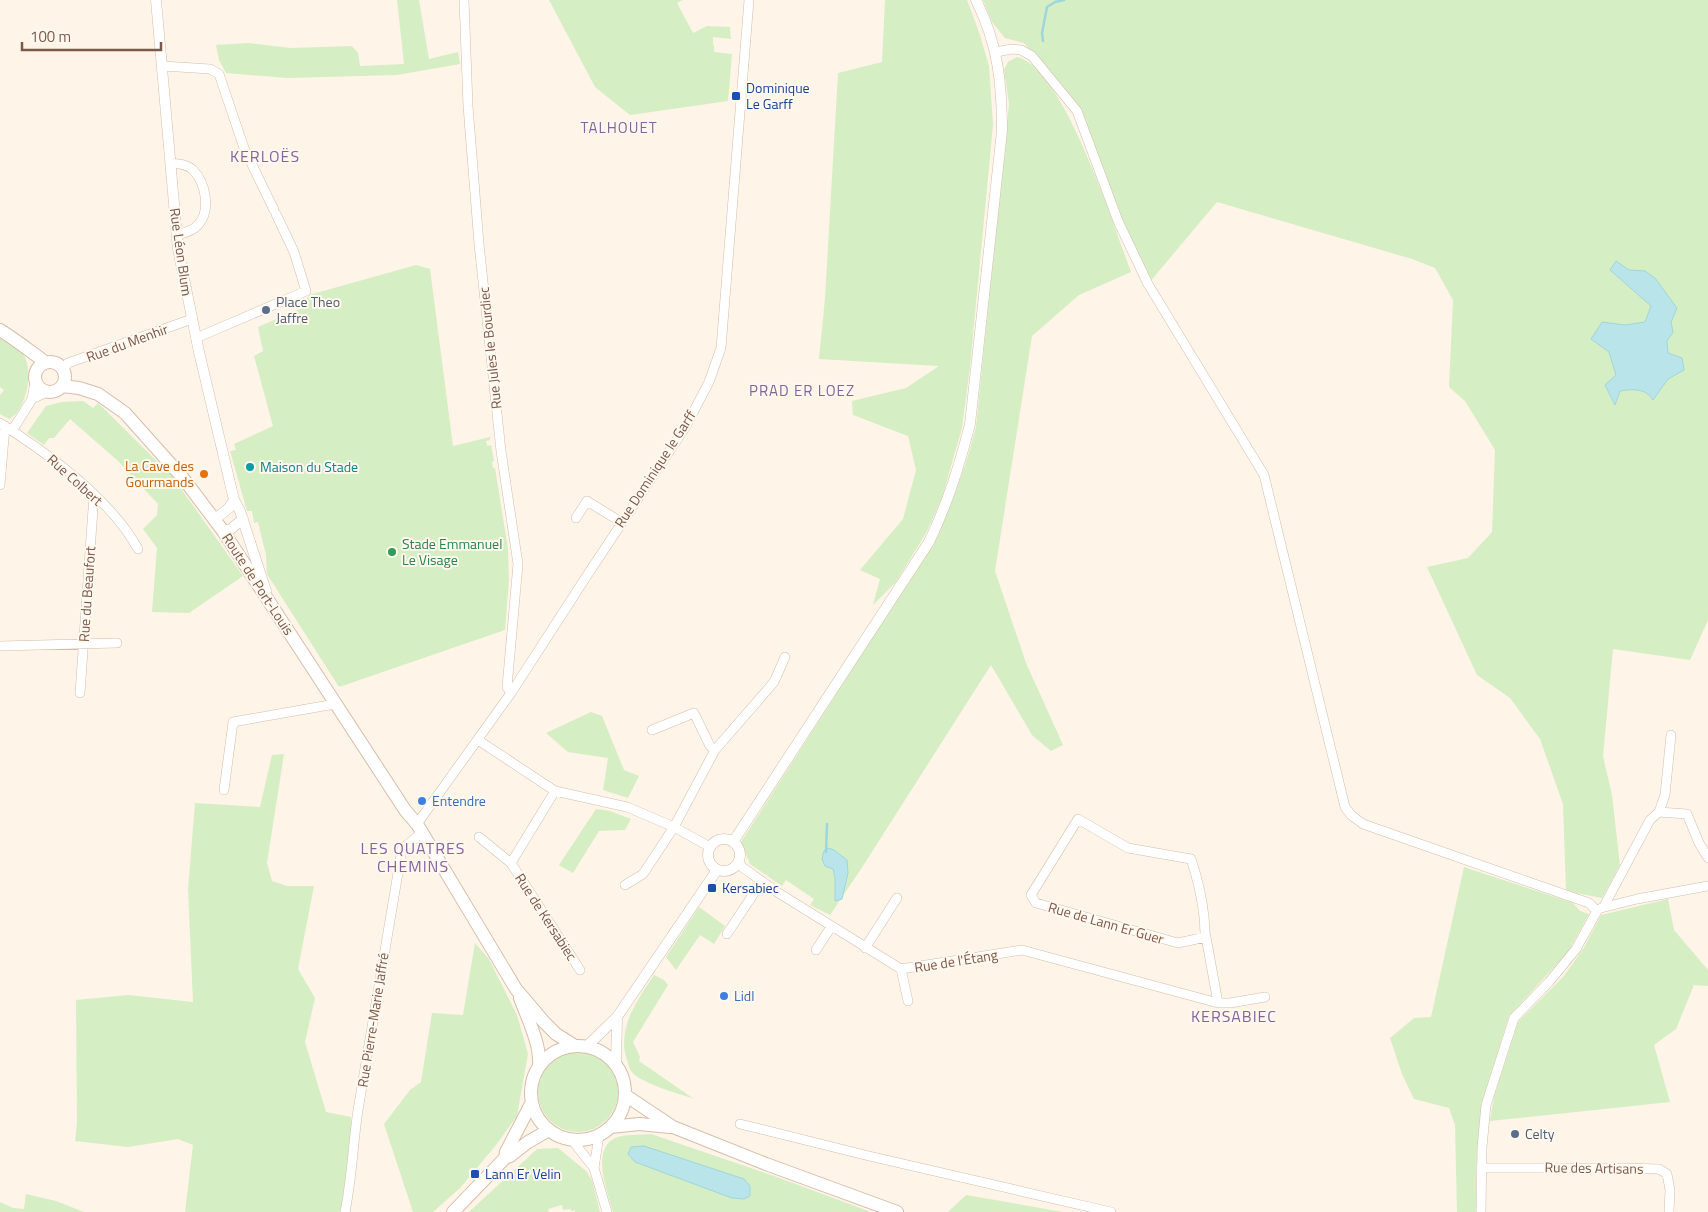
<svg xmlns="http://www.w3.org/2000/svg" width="1708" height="1212" font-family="'Titillium Web',sans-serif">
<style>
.green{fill:#d6eec3}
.water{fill:#b9e5ea;stroke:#9ed6dd}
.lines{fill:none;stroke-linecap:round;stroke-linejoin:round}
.stream{stroke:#9ed6dd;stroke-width:2.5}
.minor-casing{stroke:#d4bdae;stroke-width:10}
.tertiary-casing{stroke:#d4bdae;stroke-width:11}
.secondary-casing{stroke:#d8bdaa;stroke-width:14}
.minor{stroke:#fff;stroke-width:9}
.tertiary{stroke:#fff;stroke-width:10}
.secondary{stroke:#fff;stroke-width:12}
.transit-dot{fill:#1a4fb4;stroke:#fff8ef;stroke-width:2}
.service-dot{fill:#5c6f8a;stroke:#fff8ef;stroke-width:2}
.culture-dot{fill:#0f9aa8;stroke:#fff8ef;stroke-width:2}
.food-dot{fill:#e8710a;stroke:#fff8ef;stroke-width:2}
.leisure-dot{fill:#2e9e5b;stroke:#fff8ef;stroke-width:2}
.shop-dot{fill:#3f7fe0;stroke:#fff8ef;stroke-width:2}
.labels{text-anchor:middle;stroke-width:4;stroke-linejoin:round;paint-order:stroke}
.transit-label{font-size:14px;fill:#164399;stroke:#fff8ef;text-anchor:start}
.street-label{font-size:14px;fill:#7b5848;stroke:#fff8ef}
.service-label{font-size:14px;fill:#4e5e75;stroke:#fff8ef;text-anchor:start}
.food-label{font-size:14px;fill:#c56008;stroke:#fff8ef;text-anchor:end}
.culture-label{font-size:14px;fill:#0d838f;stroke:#fff8ef;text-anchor:start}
.leisure-label{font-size:14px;fill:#27864d;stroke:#fff8ef;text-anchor:start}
.shop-label{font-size:14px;fill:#366cbe;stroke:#fff8ef;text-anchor:start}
.neighbourhood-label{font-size:15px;letter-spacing:1px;fill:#88649e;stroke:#fff8ef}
.quarter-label{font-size:16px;letter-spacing:1px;fill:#88649e;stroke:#fff8ef}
</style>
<rect width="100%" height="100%" fill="#fef4e7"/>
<!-- green -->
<path class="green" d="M397,0H419L429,59L458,52L460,64L397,75L287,78L226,73L219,60L216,45L248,43L291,48L352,46L358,53L360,66L404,64Z
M549,0H683L677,3L693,33L707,26L730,27L731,39L713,37V45H714V52L732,54L728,101L630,115L595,87Z
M885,0H967L979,32L989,66L993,125L970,367L962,428L942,498L926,533L896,582L873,605L880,579L860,570L903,519L916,470L908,436L853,415L852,401L906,388L939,366L819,359L825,298L838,73L882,62Z
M983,0H1708V620L1690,660L1613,649L1603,756L1612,795L1620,865L1602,898L1566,891L1563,804L1540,739L1510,698L1477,675L1427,567L1468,558L1492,532L1495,450L1465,401L1449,387L1453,300L1435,268L1412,259L1217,202L1148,284L1077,111L1024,43L1005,38L992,22Z
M1017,57C1063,66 1115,229 1131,272L1079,295L1032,336L995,571L1026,663L1063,745L1051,751L1032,735L991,665L861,869L830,915L810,905L814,899L786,880L782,886L750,864L741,842L936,539C953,502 966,466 976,427L1009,104L1004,70L1008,62Z
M416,265L430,269L453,446L490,437V440L486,441L487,446L491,445L494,461L492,462L493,468H495L508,549L509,580L505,630L339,687L267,574L266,555L258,522L254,523L252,511H247L230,451L236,450L234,444L273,426L254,356L263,351L258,327L302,308L309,295Z
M0,338C7,343 18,348 23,354C34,370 27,410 9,419L0,414V395L4,390L0,387Z
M83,401L93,408L98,403L172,476L243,576L189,613L152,612L157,548L143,529L157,515L158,504L118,461L70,419L54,438H49L44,445L27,433L46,406L62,402Z
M591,712L602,716L624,770L639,776L628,798L603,790L608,758L568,752L546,733Z
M284,754L267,863L272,881L287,886H314L298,969L315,998L305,1042L326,1112L351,1117L353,1152L345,1212H185L193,1145L178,1139L128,1147L75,1141L77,1124L76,1000L128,995L193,1002L188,889L195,803L260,807L272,755Z
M596,809L610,811L631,819L625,830L599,831L573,873L559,865Z
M1464,867L1573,903L1580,911L1589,914L1568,952L1509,1016L1484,1096L1476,1169V1212H1457L1455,1125L1449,1108L1414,1099L1402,1074L1390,1038L1414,1018L1431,1017Z
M1668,899L1674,930L1708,970V986L1694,985L1676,1029L1654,1045L1670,1102L1490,1121L1494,1097L1518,1022L1564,976L1585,946L1601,915Z
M699,907L725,926L714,944L700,935L676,970L666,957Z
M475,943L489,959L517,1015L528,1054L517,1116L496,1145L460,1188L433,1212H413L384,1124L410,1090L421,1082L432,1013L463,1015Z
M654,975L664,980L668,985L633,1042L640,1057L639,1061L694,1099C678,1093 641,1084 631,1071C629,1068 628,1063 627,1060C616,1029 638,999 654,975Z
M538 1092a40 40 0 1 1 80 0a40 40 0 1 1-80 0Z
M651,1134L774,1176L871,1212H613C608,1193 590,1150 615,1138C625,1134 640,1135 651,1134Z
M558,1148L586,1171L592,1180L600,1212H575V1210L571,1211L570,1209L563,1210L562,1205L548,1209L549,1212H469L537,1149Z
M26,1194L56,1201L84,1212H0V1202L13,1208L24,1209Z
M966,1195L1063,1212H948Z"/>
<!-- water -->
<path class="water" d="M1616,261L1629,270L1645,271L1655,278L1677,308L1671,322L1673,332L1667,341L1668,353L1682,358L1684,370L1668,379L1653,400C1646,388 1632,389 1620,391L1615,405L1605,385L1616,375L1609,352L1591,339L1602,322L1625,325L1645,322L1651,306L1610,270Z
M828,848L834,850L847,860L848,873L842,899L835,901V878L833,869L825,866L822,859L824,851Z
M644,1146L744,1179L750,1186V1196L744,1199L732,1198L635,1162L628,1154L631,1147Z"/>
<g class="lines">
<!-- stream -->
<path class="stream" d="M1043,41L1042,33L1047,7L1055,2L1064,0
M826,852L827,824"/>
<defs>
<path id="minor" d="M464,0L468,106L479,244L501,451L518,564L507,687L511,693
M996,52L1012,49L1021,50L1032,56L1077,111L1118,221L1148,284L1264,475L1345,807L1351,815L1363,824L1589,903L1597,911L1576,949L1549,982L1514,1018L1486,1105L1482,1147L1481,1212
M163,66L210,69L219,74L244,148L274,210
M171,163C179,164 187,164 193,170C206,183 211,211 198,225C193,231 184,233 177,235
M196,338L306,291L294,252L276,214
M63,369L68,363L192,319
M32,399L47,392
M0,423C49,454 110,498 138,549
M12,431L32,399L35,382
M0,485L5,426
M576,518L587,501L621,522
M0,646L117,643
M80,693L94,495
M652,730L694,713L710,746L715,750
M478,740L555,791L627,807L674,827L710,847
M224,790L233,722L335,704
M555,791L511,863L580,970
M1659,812L1687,814L1699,843L1708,858
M417,824L511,693L586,577L686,426L709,382L721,348L749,0
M479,837L511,863
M738,864L777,892L901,969L1022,950L1218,1003H1230L1265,997
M625,885L643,874L674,827L715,750L774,682L785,657
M1604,906L1650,820L1659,812L1665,795L1671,735
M1601,908L1637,899L1708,886
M727,934L762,881
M1206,937L1178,943L1036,903L1031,895L1078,819L1128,848L1191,859C1197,877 1202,897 1204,917C1205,924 1204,930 1206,937L1218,1003
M865,948L897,898
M816,950L831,927
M901,969L908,1001
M740,1124L869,1156L1111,1212
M572,1140L594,1168L607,1212
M594,1168L599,1135
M1481,1168H1624L1659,1169L1667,1174L1670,1190L1669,1212
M345,1212C352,1178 353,1143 358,1110C372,1023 388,936 402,849L419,835"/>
<path id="tertiary" d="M156,0L178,249L199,352L234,500L240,511L266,591
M215,519L229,508L234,500
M223,531L231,529L243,519
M708 855a16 16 0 1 1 32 0a16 16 0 1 1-32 0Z
M733,842L929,542C948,502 959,467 970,424L1002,131C1002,83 998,44 976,0
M586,1047L617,1017L717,870
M616,1066L617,1017"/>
<path id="secondary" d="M0,330C16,340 30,351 45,362
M35 377a15 15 0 1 1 30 0a15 15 0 1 1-30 0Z
M62,386L79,388L98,394L125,413L183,478L223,531L405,810L417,824L516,989L544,1022L556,1034L575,1046
M520,998C528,1020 541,1044 539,1067
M531 1093a47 47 0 1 1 94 0a47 47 0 1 1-94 0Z
M625,1095L673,1127L766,1164L897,1212
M611,1127L639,1124L670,1127
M505,1158L510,1156L528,1142L549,1130
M453,1212L505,1158L506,1152L532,1102"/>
</defs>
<!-- minor casing -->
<use href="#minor" class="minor-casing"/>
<!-- tertiary casing -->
<use href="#tertiary" class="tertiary-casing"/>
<!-- secondary casing -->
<use href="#secondary" class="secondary-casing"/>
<!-- minor -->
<use href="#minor" class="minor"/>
<!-- tertiary -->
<use href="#tertiary" class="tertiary"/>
<!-- secondary -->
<use href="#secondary" class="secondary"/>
</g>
<!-- markers -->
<g class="transit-dot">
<rect x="731" y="91" width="10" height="10" rx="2.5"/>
<rect x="707" y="883" width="10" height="10" rx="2.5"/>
<rect x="470" y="1169" width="10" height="10" rx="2.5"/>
</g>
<g class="service-dot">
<circle cx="266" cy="310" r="5"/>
<circle cx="1515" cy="1134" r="5"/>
</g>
<circle class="culture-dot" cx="250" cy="467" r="5"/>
<circle class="food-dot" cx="204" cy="474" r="5"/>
<circle class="leisure-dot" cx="392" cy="552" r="5"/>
<g class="shop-dot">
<circle cx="422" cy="801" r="5"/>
<circle cx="724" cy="996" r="5"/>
</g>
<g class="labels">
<!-- transit labels -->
<g class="transit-label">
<text x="746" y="93">Dominique<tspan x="746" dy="16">Le Garff</tspan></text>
<text x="722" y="893">Kersabiec</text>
<text x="485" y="1179">Lann Er Velin</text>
</g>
<!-- street labels -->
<g class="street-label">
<text transform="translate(181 252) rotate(82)" y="5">Rue Léon Blum</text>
<text transform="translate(127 343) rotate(-20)" y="5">Rue du Menhir</text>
<text transform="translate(490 348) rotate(-96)" y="5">Rue Jules le Bourdiec</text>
<text transform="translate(655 469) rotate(-57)" y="5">Rue Dominique le Garff</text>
<text transform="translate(75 480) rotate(42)" y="5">Rue Colbert</text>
<text transform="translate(258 584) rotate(57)" y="5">Route de Port-Louis</text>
<text transform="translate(87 594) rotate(-86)" y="5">Rue du Beaufort</text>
<text transform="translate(546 917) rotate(57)" y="5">Rue de Kersabiec</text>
<text transform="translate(1106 923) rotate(16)" y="5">Rue de Lann Er Guer</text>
<text transform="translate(956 961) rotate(-9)" y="5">Rue de l'Étang</text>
<text transform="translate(373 1020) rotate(-81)" y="5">Rue Pierre-Marie Jaffré</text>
<text transform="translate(1594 1168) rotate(1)" y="5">Rue des Artisans</text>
</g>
<!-- service labels -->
<g class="service-label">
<text x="276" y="307">Place Theo<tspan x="276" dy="16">Jaffre</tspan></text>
<text x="1525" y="1139">Celty</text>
</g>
<!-- food labels -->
<g class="food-label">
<text x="194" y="471">La Cave des<tspan x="194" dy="16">Gourmands</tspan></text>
</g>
<!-- culture labels -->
<g class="culture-label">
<text x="260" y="472">Maison du Stade</text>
</g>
<!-- leisure labels -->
<g class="leisure-label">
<text x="402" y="549">Stade Emmanuel<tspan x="402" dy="16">Le Visage</tspan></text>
</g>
<!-- shop labels -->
<g class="shop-label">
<text x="432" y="806">Entendre</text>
<text x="734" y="1001">Lidl</text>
</g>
<!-- neighbourhood labels -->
<g class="neighbourhood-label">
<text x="619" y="133">TALHOUET</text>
<text x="802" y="396">PRAD ER LOEZ</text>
</g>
<!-- quarter labels -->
<g class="quarter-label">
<text x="265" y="162">KERLOËS</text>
<text x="413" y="854">LES QUATRES<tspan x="413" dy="18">CHEMINS</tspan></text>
<text x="1234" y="1022">KERSABIEC</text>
</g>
</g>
<!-- scale -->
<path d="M22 42v8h139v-8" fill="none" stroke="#7b5848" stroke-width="2.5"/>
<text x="30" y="42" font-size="15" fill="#7b5848" stroke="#fff8ef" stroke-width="4" paint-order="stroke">100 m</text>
</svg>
